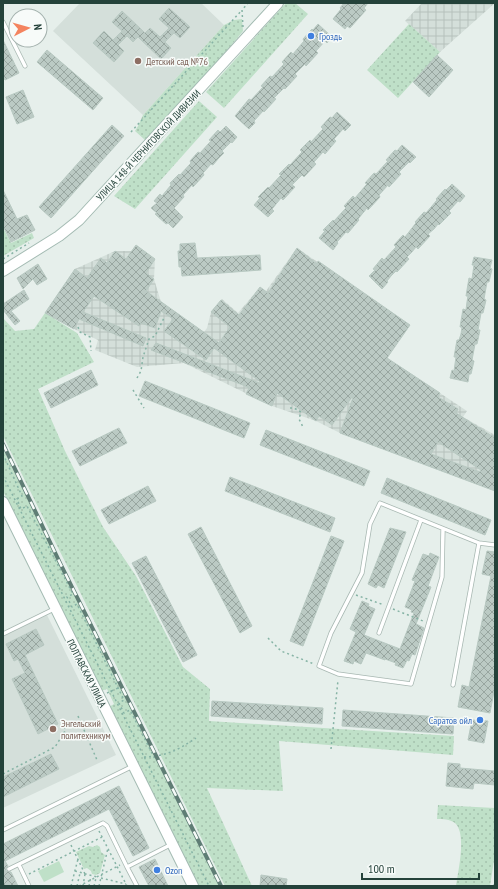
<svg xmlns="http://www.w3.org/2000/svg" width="498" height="889" font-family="'PT Sans Narrow',sans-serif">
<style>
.built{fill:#d4dfda}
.industrial{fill:url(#industrial-grid)}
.green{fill:url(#green-dots)}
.pitch{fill:#bfe0c8}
.building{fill:url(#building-cross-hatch);stroke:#b8c9c2;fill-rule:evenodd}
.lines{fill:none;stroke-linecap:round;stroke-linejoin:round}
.lane-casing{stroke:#a8b8b2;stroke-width:5}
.secondary-casing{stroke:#a4bbb3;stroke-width:12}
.path{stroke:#86b3a5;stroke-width:1.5;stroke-dasharray:2 3;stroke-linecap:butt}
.lane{stroke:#fff;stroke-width:3.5}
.secondary{stroke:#fff;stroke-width:10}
.rail-casing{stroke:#5f7d75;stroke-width:4}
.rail{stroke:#f7fbf9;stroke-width:2.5;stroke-dasharray:8;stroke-linecap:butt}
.shop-dot{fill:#3f7fe0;stroke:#f7fbf9;stroke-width:1.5}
.education-dot{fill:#8d6e63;stroke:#f7fbf9;stroke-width:1.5}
.labels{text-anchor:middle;stroke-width:3;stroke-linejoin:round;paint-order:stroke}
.shop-label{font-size:10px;fill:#366cbe;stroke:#f7fbf9;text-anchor:start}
.education-label{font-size:10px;fill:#785e54;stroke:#f7fbf9;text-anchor:start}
.street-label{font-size:10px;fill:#24423a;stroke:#f7fbf9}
</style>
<defs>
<pattern id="industrial-grid" width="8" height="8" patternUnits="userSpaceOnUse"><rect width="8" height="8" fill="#d4dfda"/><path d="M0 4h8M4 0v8" fill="none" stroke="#b6c1bc"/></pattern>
<pattern id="green-dots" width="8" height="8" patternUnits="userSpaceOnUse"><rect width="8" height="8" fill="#bfe0c8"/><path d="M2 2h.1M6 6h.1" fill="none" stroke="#a4c1ad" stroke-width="1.8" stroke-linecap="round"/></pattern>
<pattern id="building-cross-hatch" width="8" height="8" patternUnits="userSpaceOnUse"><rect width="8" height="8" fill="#bbcac4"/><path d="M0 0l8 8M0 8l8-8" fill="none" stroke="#98a6a0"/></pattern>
</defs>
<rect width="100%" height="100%" fill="#e6efeb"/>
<!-- built -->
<path class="built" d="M80,3H201L224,25L143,115L53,31Z
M47,615L116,755L3,808V636Z"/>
<!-- industrial -->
<path class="industrial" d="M422,3H495L440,52L405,21Z
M136,245L155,259L154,279L161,302L204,332L207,328L211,312L222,299L238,313L260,287L266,291L297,248L410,325L387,358L467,411L463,417L495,435V491L340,433L316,421L272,406L184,363L137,367L95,350L98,340L74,329L45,313L75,269L115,251H132Z"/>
<!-- green -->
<path class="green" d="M286,3H295L308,14L224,108L206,92Z
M242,19L243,31L219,60L145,140L135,131L138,126L143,115L224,25L234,20Z
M409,24L440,52L398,98L367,70Z
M199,101L217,117L135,209L114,196Z
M3,228L11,243L32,233L34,238L3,256Z
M45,313L77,333L94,362L38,389L65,451L103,527L136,576L183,667L210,689L209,721L454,736L453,755L279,741L283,791L207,788L252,886H225L3,436V318L15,331L34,329Z
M3,449L220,886H198L109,707L114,704L107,689L101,691L3,491Z
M438,805L495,808V854L490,886H456C458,871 467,834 455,823C450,819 442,819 437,819Z
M97,845L100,847L101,852L105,855L100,873L96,875L92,874L91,871L87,868L84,869L76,852L89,846L93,847Z"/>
<!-- pitch -->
<path class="pitch" d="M59,861L64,872L44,882L38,871Z"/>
<!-- building -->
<path class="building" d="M344,3H368L364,8L366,10L350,28L347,26L345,29L333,19L341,9L340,8Z
M169,8L190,27L180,38L174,33L165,42L171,48L161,59L138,37L133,42L127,36L118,45L124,51L114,62L93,43L104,31L113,40L122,31L112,22L122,11L145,33L150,28L160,37L169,28L159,19Z
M318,24L332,37L327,43L325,41L316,51L318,53L306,66L305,64L295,74L297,76L285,89L284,88L274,98L276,99L264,112L263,111L254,121L255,123L249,129L235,116L249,99L251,100L263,87L261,86L270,76L272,77L284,64L282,62L291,52L293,54L304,41L303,39L312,29L313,30Z
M3,40L19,73L5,80L3,77Z
M47,50L103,98L93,110L37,62Z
M437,55L453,70L429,97L413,82Z
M23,90L34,117L17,124L6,97Z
M337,112L351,125L345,131L343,129L334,139L336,141L325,154L323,152L314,162L316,164L304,177L302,175L292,185L295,187L283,200L281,198L272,209L274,211L268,217L254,205L260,198L258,197L268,187L269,188L281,175L279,174L289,164L290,165L302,152L300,150L310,140L311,142L323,129L321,127L330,117L332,118Z
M112,125L124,136L51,218L39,207Z
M226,126L237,137L232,143L231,142L222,151L224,153L218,159L213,165L211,164L203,173L204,175L193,187L192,185L183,195L184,197L174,208L183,217L173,228L168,223L166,224L155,214L157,213L151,208L157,203L154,201L160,194L162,196L171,185L170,183L179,174L180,175L191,163L190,161L198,152L200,153L211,141L209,140L218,130L220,132Z
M402,145L416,157L410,163L409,162L399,172L401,174L389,187L388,185L379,195L380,197L368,210L367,208L358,219L359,220L348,233L346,232L337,242L338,243L333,250L319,238L325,231L323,230L333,220L334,221L346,208L344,206L353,196L355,198L367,184L365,183L374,173L376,174L388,161L386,160L395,150L397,151Z
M452,184L465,196L460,202L458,201L449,211L451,213L439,225L438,224L434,229L428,234L430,236L418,249L416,247L411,253L407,257L409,259L397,272L396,271L391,276L387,281L388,282L382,289L369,276L375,270L373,269L382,258L384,260L396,247L394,245L403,235L405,237L416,223L415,222L424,212L426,213L437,200L436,199L445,189L446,190Z
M3,190L17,219L27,215L35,230L11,242L3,226Z
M195,243L197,258L260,255L261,270L182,276L181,267H179L178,251H180V244Z
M136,245L155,259L146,273L154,279L146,291L219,343L230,327L211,312L221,300L239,315L260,287L268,293L297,248L317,264L318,261L410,325L387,358L440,393L438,397L458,409L456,413L495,438V491L340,433L353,398L352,397L332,425L319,416L316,421L277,393L272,406L246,394L249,388L243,385L151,350L156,343L262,384V383L214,348L206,360L164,331L173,319L161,311L155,328L141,323L139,326L94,296L83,312L146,338L143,346L79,319L74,329L45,313L75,269L87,278L101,258L107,263L115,251L126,259ZM438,442L481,470L480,472L431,454Z
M474,257L492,260L490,268L492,269L489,282H487L484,299L486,300L483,313H481L478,330H480L477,344H475L472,360L474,361L471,374H469L468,382L450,378L452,370L454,371L456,357H454L457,340H459L461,334L462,327H460L463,309L466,310L467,302L468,296H466L469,278L472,279L474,265H472Z
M38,264L47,279L37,285L33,279L23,289L17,278Z
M24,290L29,299L11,311L20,321L15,325L3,310V304Z
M91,370L98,385L51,408L44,393Z
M145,381L250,423L244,438L139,396Z
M119,428L127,443L80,466L72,451Z
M266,430L370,471L364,486L260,445Z
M230,477L335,518L330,532L225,491Z
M387,478L491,520L485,535L381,493Z
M148,486L156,501L109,524L101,510Z
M201,527L252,626L240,633L188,534Z
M390,528L406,532L384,588L378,585L376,588L368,584Z
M331,536L344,541L303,646L290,641Z
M487,551L495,552V686L490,713L458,707L462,685L469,687L491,576L482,574Z
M430,553L439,557L428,586L431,587L416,624L424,628L415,655L412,654L409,661L407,660L403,668L395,665L396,663L385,659V660L366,653L361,664L354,661L353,664L344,661L356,632L350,629L362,601L369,604L368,606L375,609L364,635L400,649L414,613L411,612L412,610L405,607L415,581L412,580L423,554L429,556Z
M146,556L197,655L183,662L132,563Z
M36,629L44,645L25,655L58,724L38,734L12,679L25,673L18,659L14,661L6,644Z
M212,701L323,708L322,724L211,716Z
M343,710L454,718L453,734L342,726Z
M472,720L488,721L484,743L468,740Z
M51,754L59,769L3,797V777Z
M448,763L460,764V768L495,771V785L474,783L473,789L446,786Z
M119,786L149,848L133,856L109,809L5,861L8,866L6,868V871L11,872L18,886H3V844Z
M155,859L168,886H149L139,867Z
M261,875L287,879L286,886H260Z"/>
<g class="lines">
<defs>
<path id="lane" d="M3,22L25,66
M443,529L442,577L411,684L338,674L319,666L331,633L362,573L370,524L380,503L479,543L495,545
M379,633L421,520
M3,634L54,609
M453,685L479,543
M3,830L133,766
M19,865L29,886
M127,867L137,886
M9,869L103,823L107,826L127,867L172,844"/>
<path id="secondary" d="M3,271L59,236L79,220L278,3
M3,502L193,886"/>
</defs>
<!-- lane casing -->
<use href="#lane" class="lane-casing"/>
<!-- secondary casing -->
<use href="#secondary" class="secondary-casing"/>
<!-- path -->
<path class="path" d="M243,27L242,10L248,3
M131,132L242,10
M3,259L29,243
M78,327L80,332L90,337L91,351
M137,378L141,371L143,357L149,339L155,336L164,318
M133,390L144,408
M290,408H294L301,412L299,419L303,427
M3,454L22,496L17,499L21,509L27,506L73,594L67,597L72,607L77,604L124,700L119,703L124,713L130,710L156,761
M3,476L209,886
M356,595L384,605
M393,609L423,621
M268,638L281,651L314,664
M107,693L118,688
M78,716L97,760
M331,749L338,680
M144,757C167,756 178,750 196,738
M3,774L55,747L65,731L64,723
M99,831L127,886
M71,845L85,874
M75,871L97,877
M29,874L102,837
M101,878L126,884
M71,886L78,859
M77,886L80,873
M79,886L120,865
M83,886L85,874
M89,886L91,876
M94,886L96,878
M99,886L108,848
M494,886L495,880"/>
<!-- lane -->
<use href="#lane" class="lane"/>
<!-- secondary -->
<use href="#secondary" class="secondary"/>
<defs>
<path id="rail" d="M3,444L61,565L221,886"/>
</defs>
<!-- rail casing -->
<use href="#rail" class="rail-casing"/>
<!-- rail -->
<use href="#rail" class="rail"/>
</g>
<!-- markers -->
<g class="shop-dot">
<circle cx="311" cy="36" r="4"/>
<circle cx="480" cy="720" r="4"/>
<circle cx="157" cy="870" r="4"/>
</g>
<g class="education-dot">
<circle cx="138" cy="61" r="4"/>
<circle cx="53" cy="729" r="4"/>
</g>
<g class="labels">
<!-- shop labels -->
<g class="shop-label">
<text x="319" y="40">Гроздь</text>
<text x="472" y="724" text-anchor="end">Саратов ойл</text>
<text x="165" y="874">Ozon</text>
</g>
<!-- education labels -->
<g class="education-label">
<text x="146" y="65">Детский сад №76</text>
<text x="61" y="727">Энгельский<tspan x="61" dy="12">политехникум</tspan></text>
</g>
<!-- street labels -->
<g class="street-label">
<text transform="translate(148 145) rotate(-47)" y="4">УЛИЦА 148-Й ЧЕРНИГОВСКОЙ ДИВИЗИИ</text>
<text transform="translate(87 673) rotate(63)" y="4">ПОЛТАВСКАЯ УЛИЦА</text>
</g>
</g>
<!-- border -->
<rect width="498" height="889" fill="none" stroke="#24423a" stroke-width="8"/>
<!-- north arrow -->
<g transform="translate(28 28) rotate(84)"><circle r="19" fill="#f7fbf9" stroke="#a3b1ad"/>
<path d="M0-3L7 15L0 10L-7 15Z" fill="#f4845f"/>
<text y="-6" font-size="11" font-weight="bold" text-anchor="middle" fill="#24423a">N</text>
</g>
<!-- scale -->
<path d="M362 873v6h117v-6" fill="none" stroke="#24423a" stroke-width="2"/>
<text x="368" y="873" font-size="12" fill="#24423a" stroke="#f7fbf9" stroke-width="3" paint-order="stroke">100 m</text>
</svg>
